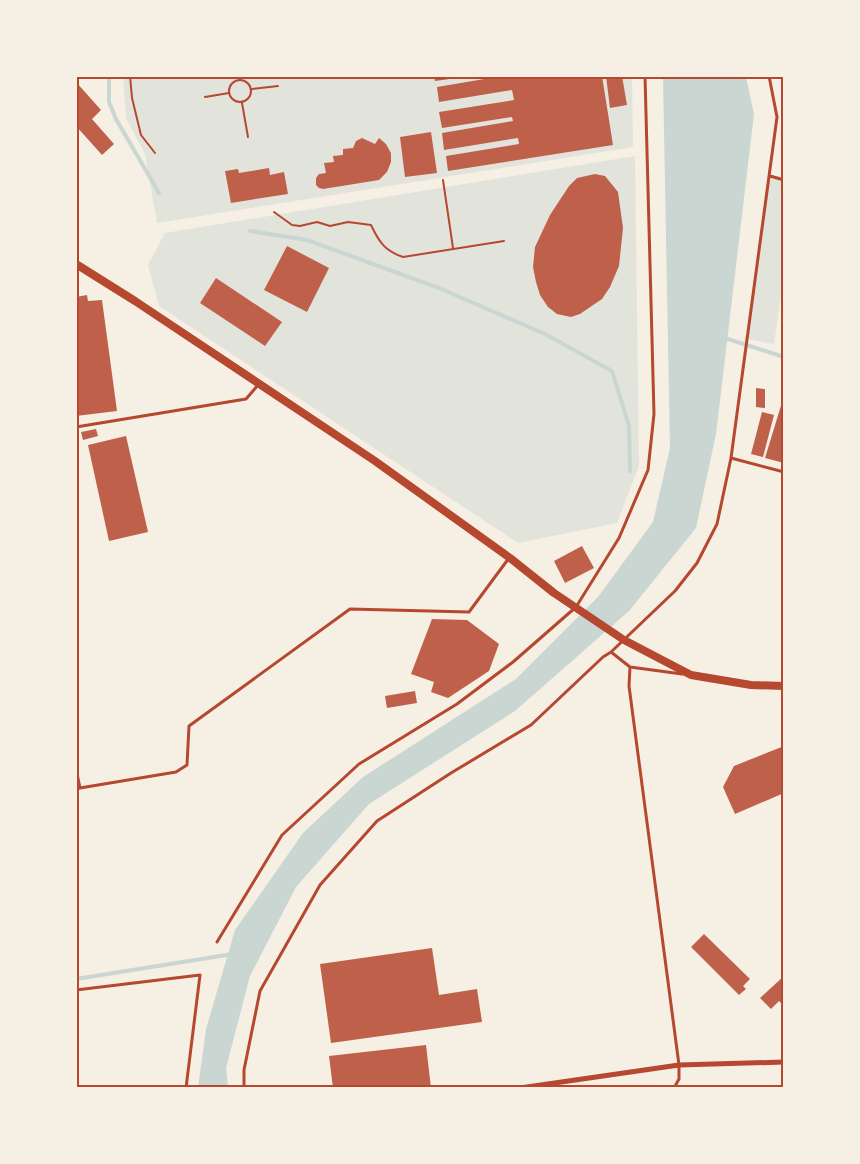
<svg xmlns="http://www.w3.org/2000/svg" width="860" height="1164" font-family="Mulish,sans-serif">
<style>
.green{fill:#e2e4dc}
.water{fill:#c9d6d2}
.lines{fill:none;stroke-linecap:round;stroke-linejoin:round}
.stream{stroke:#c9d6d2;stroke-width:4}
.building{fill:#bf614a}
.path{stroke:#b5482f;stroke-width:2}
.service{stroke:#b5482f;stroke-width:3}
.minor{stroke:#b5482f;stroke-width:5}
.secondary{stroke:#b5482f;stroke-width:8}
.neatline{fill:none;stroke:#b5482f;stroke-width:2}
</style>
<rect width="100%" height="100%" fill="#f6efe4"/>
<!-- green -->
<path class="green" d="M123,77H632L633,147L157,223L145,154L126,118Z
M635,156L639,466L617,523L518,543L159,306L148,265L165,233Z
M770,176L783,180V281L774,344L747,339Z"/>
<!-- water -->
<path class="water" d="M663,77H746L754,114L716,434L696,528L629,611L515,711L369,804L296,887L250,976L226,1068L228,1087L198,1088L206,1029L235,930L303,833L363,777L516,679L598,597L653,522L670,448Z"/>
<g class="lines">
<!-- stream -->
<path class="stream" d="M109,76V102L116,119L159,193
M250,231L307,240L439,288L545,334L612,371L629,426L630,471
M725,338L784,357
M76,979L233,954"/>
</g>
<!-- building -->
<path class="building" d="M434,76H456L457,78L435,81Z
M502,76H602L613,145L448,171L446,156L519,144L518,138L444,150L442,133L513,121L512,117L442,128L439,112L514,100L512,90L439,102L437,87Z
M606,76H622L627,105L610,108Z
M76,82L101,110L92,119L114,144L102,155L76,126Z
M431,132L437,173L405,177L400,137Z
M362,138L375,144L379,138L386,144L391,153V162L387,172L379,180L323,189L319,188L316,185V178L319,174L326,173L324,163L334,162L333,156L343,155V149L353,148L356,141Z
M269,168L270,175L284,172L288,194L231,203L225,171L238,169L239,173Z
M595,174L605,176L618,192L623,228L619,266L610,287L602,299L580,314L571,317L557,314L548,307L540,295L536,282L533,267L535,247L550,215L569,186L577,178Z
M287,246L329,268L307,312L264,290Z
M216,278L282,322L265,346L200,303Z
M87,295L88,301L102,300L117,411L76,416V297Z
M756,388L765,389V408L756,407Z
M783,399H784V463L765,458Z
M762,412L774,415L763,457L751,454Z
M96,429L98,436L83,440L81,432Z
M126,436L148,532L109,541L88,445Z
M582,546L594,568L565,583L554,561Z
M432,619L467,620L499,644L489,671L448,698L431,692L434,682L411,674Z
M415,691L417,703L387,708L385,696Z
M784,746V793L735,814L723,787L734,766Z
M704,934L750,979L743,986L746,989L739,995L691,947Z
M432,948L439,995L477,989L482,1022L331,1043L320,964Z
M784,976V1006L779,1001L771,1009L760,998Z
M426,1045L431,1088H333L329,1056Z"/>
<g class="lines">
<!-- path -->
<path class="path" d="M130,76L132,98L141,135L155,153
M229 91a11 11 0 1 1 22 0a11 11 0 1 1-22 0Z
M252,89L278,86
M205,97L229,93
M242,103L248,137
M443,180L453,248
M274,212L292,225L300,226L317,222L330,226L348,222L371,225C379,242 385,251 403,257L504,241"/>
<!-- service -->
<path class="service" d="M770,176L784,180
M76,427L246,399L258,385
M731,458L784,472
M630,667L682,674
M76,769L80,788L76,789
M80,788L176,772L187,765L189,726L350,609L469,612L509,558
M217,942L282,835L359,764L457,704L513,662L576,607L619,538L648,470L654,414L645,76
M76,990L200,975L186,1088
M244,1088V1070L260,991L320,885L377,821L451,773L531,725L603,657L611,652
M674,1088L679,1079V1065L629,686L630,667L611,652L675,591L697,563L717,524L731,458L777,117L769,76"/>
<!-- minor -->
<path class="minor" d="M520,1088L679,1065L784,1062"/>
<!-- secondary -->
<path class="secondary" d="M76,264L135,301L375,461L510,558L554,593L624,640L691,675L751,685L784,686"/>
</g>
<!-- border -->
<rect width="860" height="1164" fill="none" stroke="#f6efe4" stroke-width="156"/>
<rect x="78" y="78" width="704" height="1008" class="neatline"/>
</svg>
